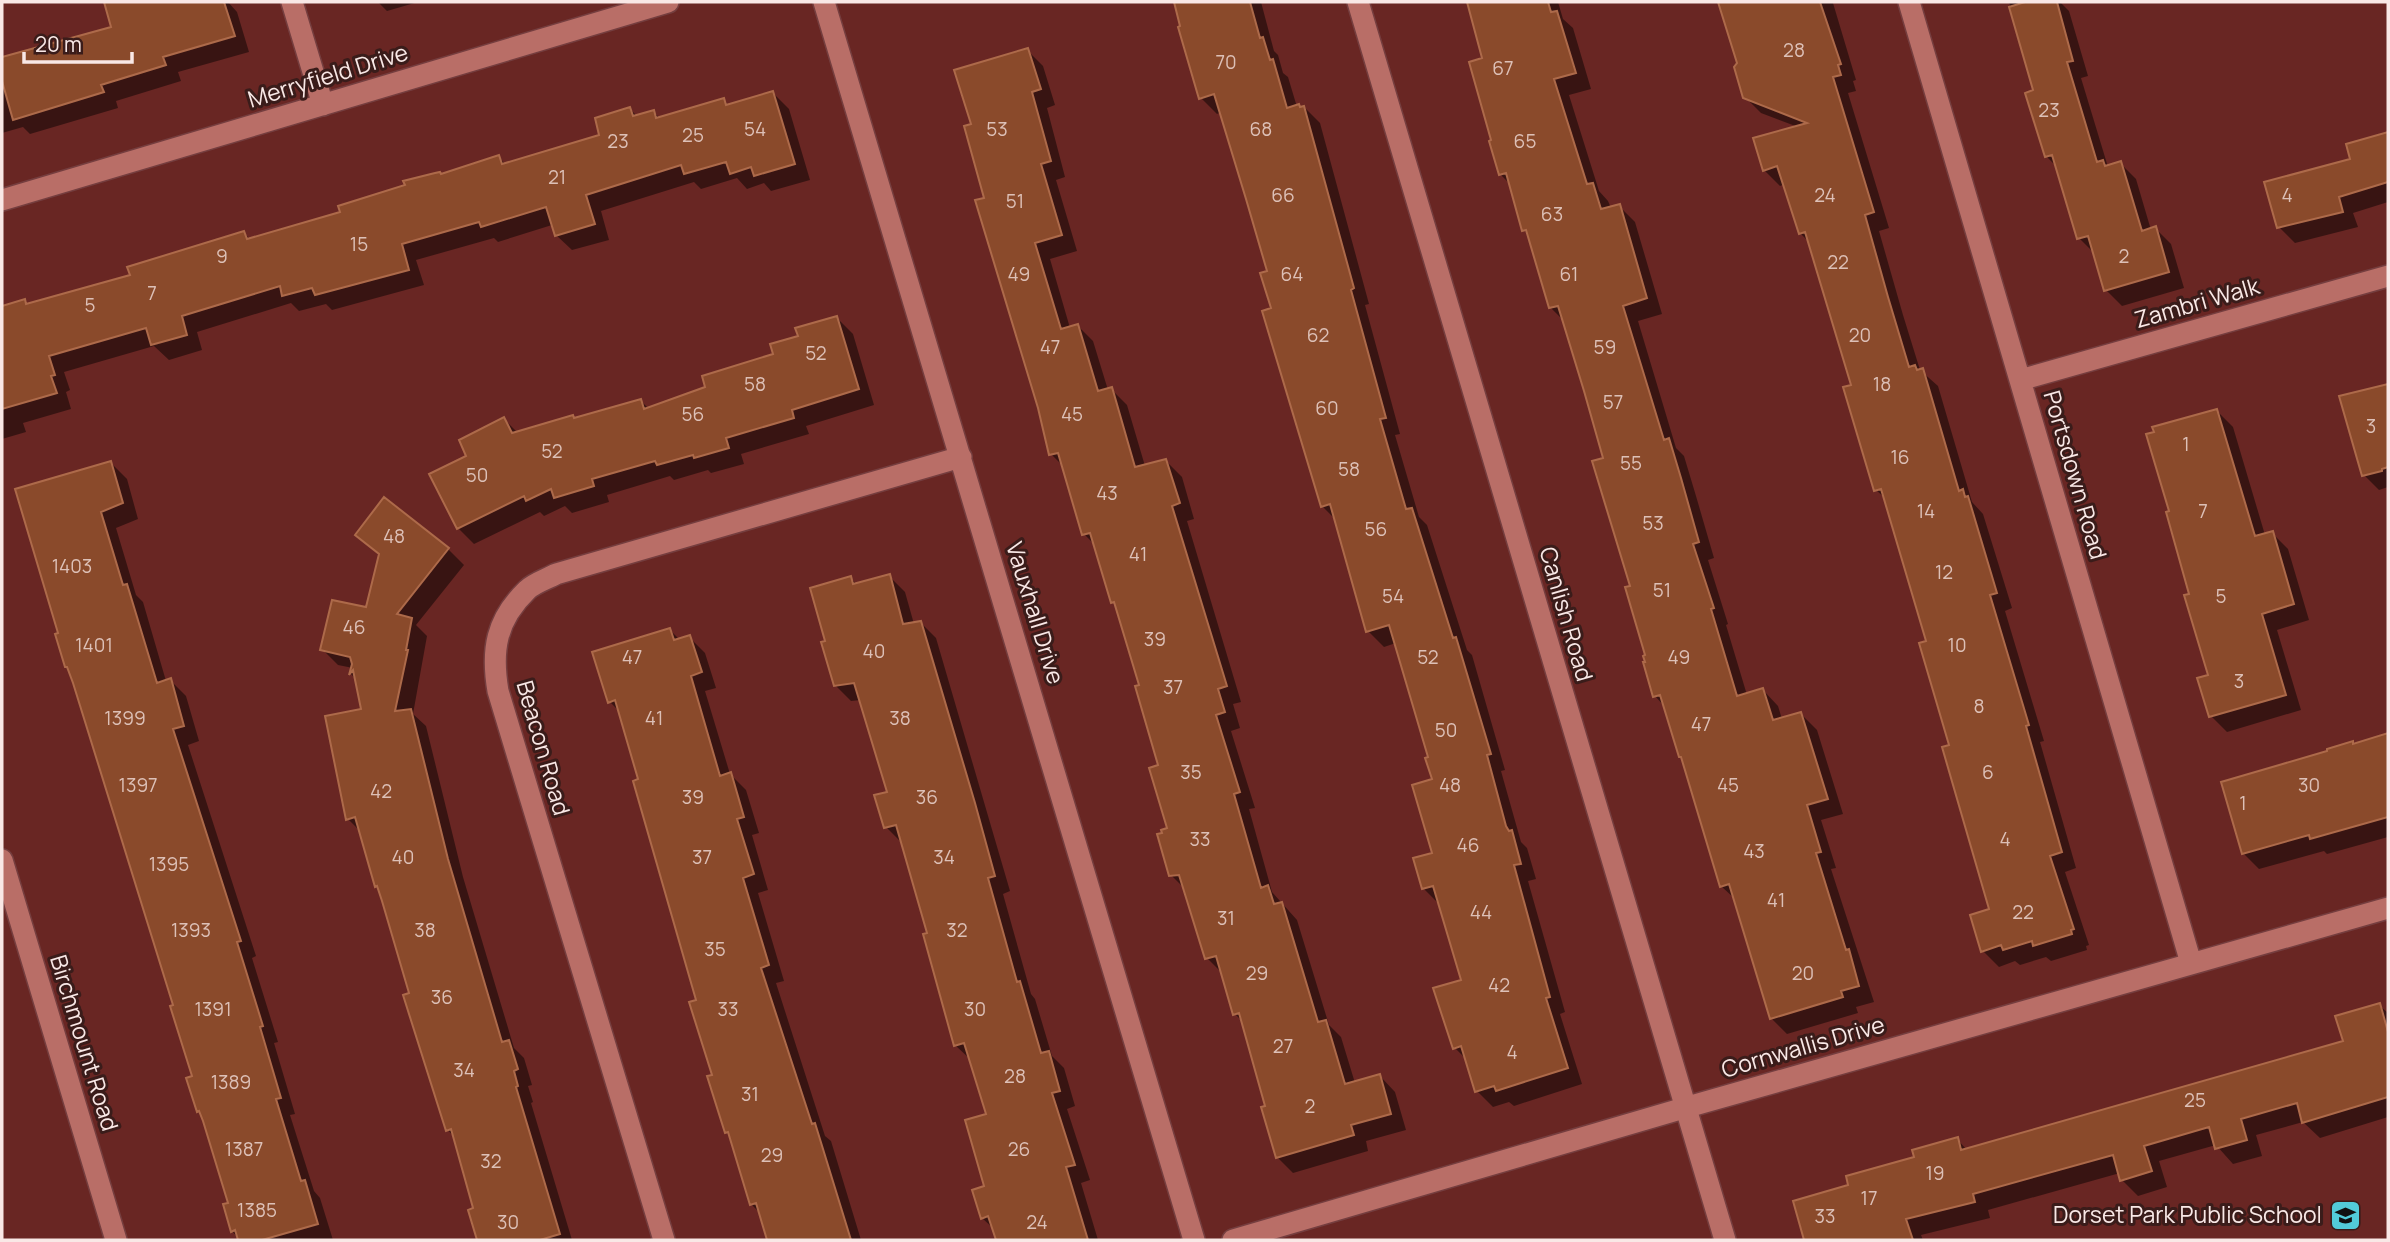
<svg xmlns="http://www.w3.org/2000/svg" width="2390" height="1242" font-family="Manrope,sans-serif">
<style>
.shadow{fill:#0007}
.building{fill:#8a4a2b;stroke:#ad6a4a;stroke-width:2}
.lines{fill:none;stroke-linecap:round;stroke-linejoin:round}
.street-casing{stroke:#753e3f;stroke-width:24}
.secondary-casing{stroke:#753e3f;stroke-width:24}
.street{stroke:#b96e67;stroke-width:21}
.secondary{stroke:#b96e67;stroke-width:21}
.labels{text-anchor:middle;stroke-width:6;stroke-linejoin:round;paint-order:stroke}
.number-label{font-size:19px;fill:#ddc0b7}
.street-label{font-size:23px;fill:#f9e8e6;stroke:#3a1c1a}
.poi-label{font-size:23px;fill:#f9e8e6;stroke:#3a1c1a;text-anchor:end}
</style>
<rect width="100%" height="100%" fill="#692623"/>
<!-- shadow -->
<path class="shadow" d="M122,2H228L237,12L249,52L178,72L181,81L116,101L118,108L30,134L23,127L2,133V60L114,28L107,6Z
M378,2H418L387,11Z
M1188,2H1261L1274,51L1278,55L1283,73L1288,77L1297,107H1304L1320,123L1369,304L1365,305L1400,434L1395,435L1419,517L1427,525L1467,650L1472,655L1505,770L1501,771L1521,842L1527,848L1536,879L1528,881L1565,1012L1560,1014L1582,1084L1514,1106L1509,1102L1493,1107L1477,1091L1467,1060L1455,1048L1463,981L1439,904L1423,888L1434,854V780L1430,758L1396,643L1384,647L1368,631L1336,520L1322,506L1273,309L1269,272L1221,112L1217,114L1201,98L1177,5Z
M1469,2H1558L1563,19L1573,28L1591,89L1569,95L1599,191L1608,201L1611,208L1619,206L1635,222L1662,314L1638,321L1676,448L1684,456L1696,496L1714,558L1708,560L1728,624L1726,625L1747,695L1763,690L1778,706L1782,719L1801,714L1817,730L1843,814L1821,820L1836,868L1831,869L1874,1002L1856,1007L1858,1013L1787,1034L1771,1018L1735,899L1721,886L1684,760L1680,756L1665,707L1655,696L1605,459L1565,322L1550,307L1529,235L1524,230L1511,185L1500,174L1494,142L1484,60Z
M1720,2L1833,3L1856,80L1853,81L1856,91L1848,93L1889,228L1879,231L1903,315L1920,370L1938,386L1972,502L1983,514L2012,608L2005,611L2044,741L2040,742L2076,868L2065,872L2089,945L2086,946L2087,950L2051,961L2046,957L2020,965L2015,961L1999,967L1983,951L1991,910L1929,642L1886,499L1876,490L1853,386L1810,243L1800,233L1785,184L1780,186L1764,170L1798,127L1761,113L1745,97L1739,63Z
M2009,2H2060L2069,11L2088,76L2081,78L2108,167L2120,163L2136,179L2151,230L2155,228L2171,244L2184,288L2122,306L2106,290L2096,255L2079,238L2057,167L2046,156L2035,92Z
M1027,50L1043,66L1055,105L1047,108L1065,177L1056,180L1077,251L1050,259L1070,328L1078,326L1093,341L1108,390L1111,389L1127,405L1145,466L1166,461L1182,477L1194,519L1187,521L1241,702L1233,704L1240,728L1231,731L1255,808L1249,809L1272,892L1297,920L1329,1025L1341,1037L1355,1083L1380,1076L1395,1092L1406,1130L1366,1141L1368,1151L1293,1173L1277,1157L1267,1107L1244,1023L1235,1014L1223,974L1207,958L1186,890L1171,875L1169,829L1161,767L1141,686L1096,546L1084,534L1065,468L1051,454L986,199L973,126Z
M773,93L789,109L810,180L771,191L764,183L747,189L737,178L701,189L694,182L601,211L609,240L572,250L556,235L552,225L498,242L494,238L416,260L424,285L332,310L326,304L299,311L291,303L197,332L202,350L169,360L154,346L64,372L70,390L66,392L71,409L23,423L26,432L2,439V314L132,276L244,233L250,239L342,213L499,157L506,165L601,136L630,109L637,116L653,112L660,118L724,100L729,106Z
M2388,134V202L2353,213L2358,227L2295,243L2279,227L2352,160L2348,146Z
M837,318L853,334L874,405L806,426L809,434L741,454L744,464L711,473L708,470L674,480L670,476L607,495L609,502L572,513L565,506L544,516L540,512L474,544L458,528L469,457L504,419L518,433L641,401L649,409L707,389L776,355L800,337Z
M2388,384V487L2379,490L2363,474L2342,397Z
M2217,411L2233,427L2265,535L2272,533L2288,549L2309,620L2277,630L2301,710L2227,732L2211,716L2210,676L2191,595Z
M111,463L127,479L138,519L116,528L136,595L143,602L166,681L170,680L186,696L199,741L188,745L256,956L252,958L278,1042L274,1043L295,1114L290,1115L314,1191L320,1198L333,1240H240L232,1231L230,1204L203,1116L198,1111L194,1078L175,1006L60,634Z
M357,535L448,549L464,565L416,625L427,636L413,714L426,726L463,877L514,1048L524,1058L532,1085L528,1086L533,1102L531,1103L572,1240H479L470,1211L475,1209L454,1137L448,1130L411,994L362,833L348,819L363,710L357,680L351,674L353,668L338,665L322,649L367,609L380,556Z
M889,576L905,592L914,624L920,622L936,638L1010,891L1003,894L1031,994L1035,999L1052,1056L1064,1068L1075,1106L1067,1109L1090,1180L1081,1183L1098,1240H998L995,1230L982,1218L986,1188L988,1116L972,1061L955,1045L929,934L902,843L886,827L889,793L861,700L851,701L835,685L827,643L851,578L857,585Z
M670,630L680,640L689,637L705,653L716,688L705,691L730,774L746,790L759,833L752,835L768,890L758,893L784,981L776,983L825,1136L831,1141L861,1240H769L761,1214L751,1204L732,1138L726,1132L698,1001L640,781L620,712L610,702Z
M2388,734V837L2327,854L2324,851L2259,869L2243,853L2223,783Z
M2379,1005L2388,1013V1117L2320,1138L2303,1122L2256,1135L2262,1156L2233,1164L2216,1145L2159,1161L2167,1187L2138,1196L2122,1180L2120,1173L1988,1210L1990,1218L1921,1235L1923,1240H1806L1795,1202L1850,1186L1957,1139L1967,1150L2345,1042Z"/>
<!-- building -->
<path class="building" d="M104,2H224L235,36L163,57L166,65L101,85L104,92L13,120L2,81V57L111,27Z
M1174,2H1250L1260,38L1263,37L1270,60L1273,59L1287,108L1299,104L1300,107L1304,106L1354,288L1351,290L1386,418L1380,419L1406,509L1412,508L1453,638L1456,637L1491,754L1487,755L1506,826L1509,831L1512,830L1521,864L1514,865L1550,997L1546,998L1568,1068L1496,1091L1494,1086L1475,1092L1461,1046L1453,1049L1433,988L1461,980L1433,886L1422,889L1413,858L1432,853L1412,785L1432,779L1425,758L1428,757L1389,625L1366,632L1330,504L1321,507L1262,311L1271,308L1260,273L1267,271L1246,199L1214,94L1199,99L1178,27L1180,26Z
M1467,2H1548L1551,12L1557,11L1576,73L1554,79L1587,184L1593,183L1601,209L1620,204L1647,298L1623,306L1664,440L1669,438L1681,478L1699,542L1693,544L1714,608L1711,609L1737,696L1763,688L1773,720L1801,712L1828,799L1807,805L1821,852L1816,853L1846,950L1849,949L1859,986L1841,991L1843,997L1770,1019L1729,884L1720,887L1681,757H1679L1660,695L1653,697L1643,662H1645L1643,656L1645,655L1625,587L1630,586L1592,461L1603,458L1584,391L1558,306L1549,308L1526,230L1522,231L1506,173L1499,175L1489,141L1491,140L1469,62L1482,58Z
M1718,2H1820L1841,64L1838,65L1841,75L1833,77L1874,212L1865,215L1888,297L1909,367L1915,365L1917,370L1923,368L1959,491L1963,489L1965,497L1968,496L1997,593L1990,595L2029,725L2026,726L2062,852L2050,856L2074,929L2071,930L2072,934L2033,946L2032,941L2003,950L2001,945L1981,952L1970,915L1989,909L1942,747L1949,745L1919,643L1926,641L1881,489L1874,491L1843,387L1851,385L1805,232L1799,234L1777,166L1763,171L1753,138L1807,123L1743,98L1734,67L1737,63Z
M2025,2H2057L2073,61L2067,62L2097,162L2103,160L2105,166L2121,161L2142,231L2156,226L2169,272L2104,291L2088,236L2077,239L2052,155L2045,157L2025,93L2033,90L2009,7Z
M1028,48L1041,89L1032,92L1051,161L1041,164L1062,235L1035,243L1061,329L1078,324L1098,391L1112,387L1135,467L1166,459L1180,503L1172,506L1227,686L1218,689L1225,712L1216,715L1240,792L1234,794L1261,888L1268,885L1274,904L1282,902L1318,1022L1326,1020L1345,1084L1380,1074L1391,1114L1351,1125L1354,1135L1276,1158L1261,1107L1265,1106L1239,1013L1233,1015L1216,956L1205,959L1179,875L1169,876L1157,834L1162,833L1161,830L1167,828L1149,768L1158,765L1135,686L1139,685L1114,602L1111,603L1090,533L1082,535L1058,453L1049,455L1038,408L975,200L984,198L964,126L971,124L954,70Z
M773,91L795,164L754,176L751,167L730,174L726,162L684,174L681,165L586,195L595,224L555,236L546,207L481,227L479,222L402,244L409,270L315,295L312,288L282,296L280,286L182,316L187,335L151,345L146,328L49,356L55,375L51,376L57,393L2,409V306L25,299L26,304L130,275L127,267L244,231L247,239L340,212L338,206L405,185L403,181L435,173L440,172L441,174L499,155L502,164L599,135L595,118L630,107L633,116L654,110L656,118L724,98L726,105Z
M2388,132V182L2339,197L2343,212L2277,228L2264,182L2350,159L2346,144Z
M837,316L859,389L792,410L794,418L726,438L729,448L694,458L693,455L657,465L655,461L592,479L594,486L554,498L551,489L526,501L524,496L457,529L429,474L466,456L459,440L504,417L512,433L573,415L574,418L641,399L644,409L705,387L702,376L773,354L770,344L798,336L795,328Z
M2388,384V467L2382,469V471L2362,476L2339,396Z
M2217,409L2255,536L2273,531L2294,604L2262,614L2286,695L2209,717L2197,678L2208,675L2184,595L2189,594L2166,512L2169,511L2146,434L2154,432L2152,427Z
M111,461L123,503L101,512L123,585L127,584L157,683L171,678L184,726L173,729L241,941L237,942L263,1026L260,1027L281,1098L276,1099L301,1181L305,1180L318,1224L262,1240H238L235,1230L231,1232L223,1204L228,1203L203,1121L199,1111L197,1112L186,1078L192,1076L170,1006L173,1005L73,683L67,667H65L55,634L58,633L15,489Z
M384,497L449,548L397,614L412,618L406,650H408L395,711L411,709L448,859L502,1042L509,1040L518,1069L514,1071L518,1086L516,1087L560,1234L540,1240H477L468,1210L473,1208L451,1129L446,1131L403,995L409,993L382,901L377,886L375,887L355,817L346,820L325,716L361,709L353,670L349,675L352,664L350,657L320,650L332,600L366,607L379,554L355,535Z
M890,574L903,624L921,621L975,803L995,876L988,878L1017,982L1020,981L1041,1053L1049,1051L1060,1091L1052,1093L1075,1165L1066,1167L1088,1240H996L988,1216L981,1219L972,1190L984,1186L965,1120L986,1114L964,1043L954,1046L923,934L927,933L896,825L884,828L874,795L887,792L854,683L834,686L821,642L825,641L810,588L851,576L853,584Z
M670,628L674,640L690,635L702,672L691,676L720,776L731,772L744,817L737,819L754,874L743,878L769,965L761,968L812,1124L815,1123L851,1240H767L756,1203L750,1205L728,1132L725,1133L707,1076L712,1075L689,1002L696,1000L633,781L638,779L615,700L608,703L592,652Z
M2388,733V817L2310,839L2309,835L2242,854L2221,782L2327,751V749L2353,741V744Z
M2380,1003L2388,1032V1097L2302,1123L2297,1103L2241,1119L2247,1140L2215,1149L2209,1127L2144,1146L2152,1171L2120,1181L2113,1155L1973,1194L1975,1202L1906,1219L1913,1240H1804L1793,1201L1848,1185L1846,1176L1914,1157L1912,1150L1958,1137L1961,1150L2343,1041L2335,1016Z"/>
<g class="lines">
<defs>
<path id="street" d="M292,2L323,105
M824,2L1194,1240
M1358,2L1725,1240
M1909,2L2191,963
M2,200L668,2
M2020,380L2388,276
M664,1240L498,691C491,650 496,620 527,590C534,583 547,579 556,574L961,457
M1233,1240L1684,1108L2388,908"/>
<path id="secondary" d="M2,860L116,1240"/>
</defs>
<!-- street casing -->
<use href="#street" class="street-casing"/>
<!-- secondary casing -->
<use href="#secondary" class="secondary-casing"/>
<!-- street -->
<use href="#street" class="street"/>
<!-- secondary -->
<use href="#secondary" class="secondary"/>
</g>
<!-- icons -->
<defs>
<symbol id="school-square" viewBox="-11 -11 22 22"><rect x="-9" y="-9" width="18" height="18" rx="4" fill="#52cbd9" stroke="#3a1c1a"/><path d="M0-5L7-2L0 1L-7-2ZM-4 1L0 2.5L4 1V4Q0 6-4 4Z" fill="#111"/></symbol>
</defs>
<g fill-rule="evenodd">
<use href="#school-square" x="2328" y="1198" width="35" height="35"/>
</g>
<g class="labels">
<!-- number labels -->
<g class="number-label">
<text x="1794" y="57">28</text>
<text x="1226" y="69">70</text>
<text x="1503" y="75">67</text>
<text x="2049" y="117">23</text>
<text x="755" y="136">54</text>
<text x="997" y="136">53</text>
<text x="1261" y="136">68</text>
<text x="693" y="142">25</text>
<text x="618" y="148">23</text>
<text x="1525" y="148">65</text>
<text x="557" y="184">21</text>
<text x="1283" y="202">66</text>
<text x="1825" y="202">24</text>
<text x="2287" y="202">4</text>
<text x="1015" y="208">51</text>
<text x="1552" y="221">63</text>
<text x="359" y="251">15</text>
<text x="222" y="263">9</text>
<text x="2124" y="263">2</text>
<text x="1838" y="269">22</text>
<text x="1019" y="281">49</text>
<text x="1292" y="281">64</text>
<text x="1569" y="281">61</text>
<text x="152" y="300">7</text>
<text x="90" y="312">5</text>
<text x="1318" y="342">62</text>
<text x="1860" y="342">20</text>
<text x="1050" y="354">47</text>
<text x="1605" y="354">59</text>
<text x="816" y="360">52</text>
<text x="755" y="391">58</text>
<text x="1882" y="391">18</text>
<text x="1613" y="409">57</text>
<text x="1327" y="415">60</text>
<text x="693" y="421">56</text>
<text x="1072" y="421">45</text>
<text x="2371" y="433">3</text>
<text x="2186" y="451">1</text>
<text x="552" y="458">52</text>
<text x="1900" y="464">16</text>
<text x="1631" y="470">55</text>
<text x="1349" y="476">58</text>
<text x="477" y="482">50</text>
<text x="1107" y="500">43</text>
<text x="1926" y="518">14</text>
<text x="2203" y="518">7</text>
<text x="1653" y="530">53</text>
<text x="1376" y="536">56</text>
<text x="394" y="543">48</text>
<text x="1138" y="561">41</text>
<text x="72" y="573">1403</text>
<text x="1944" y="579">12</text>
<text x="1662" y="597">51</text>
<text x="1393" y="603">54</text>
<text x="2221" y="603">5</text>
<text x="354" y="634">46</text>
<text x="1155" y="646">39</text>
<text x="94" y="652">1401</text>
<text x="1957" y="652">10</text>
<text x="874" y="658">40</text>
<text x="632" y="664">47</text>
<text x="1428" y="664">52</text>
<text x="1679" y="664">49</text>
<text x="2239" y="688">3</text>
<text x="1173" y="694">37</text>
<text x="1979" y="713">8</text>
<text x="125" y="725">1399</text>
<text x="654" y="725">41</text>
<text x="900" y="725">38</text>
<text x="1701" y="731">47</text>
<text x="1446" y="737">50</text>
<text x="1191" y="779">35</text>
<text x="1988" y="779">6</text>
<text x="138" y="792">1397</text>
<text x="1450" y="792">48</text>
<text x="1728" y="792">45</text>
<text x="2309" y="792">30</text>
<text x="381" y="798">42</text>
<text x="693" y="804">39</text>
<text x="927" y="804">36</text>
<text x="2243" y="810">1</text>
<text x="1200" y="846">33</text>
<text x="2005" y="846">4</text>
<text x="1468" y="852">46</text>
<text x="1754" y="858">43</text>
<text x="403" y="864">40</text>
<text x="702" y="864">37</text>
<text x="944" y="864">34</text>
<text x="169" y="871">1395</text>
<text x="1776" y="907">41</text>
<text x="1481" y="919">44</text>
<text x="2023" y="919">22</text>
<text x="1226" y="925">31</text>
<text x="191" y="937">1393</text>
<text x="425" y="937">38</text>
<text x="957" y="937">32</text>
<text x="715" y="956">35</text>
<text x="1257" y="980">29</text>
<text x="1803" y="980">20</text>
<text x="1499" y="992">42</text>
<text x="442" y="1004">36</text>
<text x="213" y="1016">1391</text>
<text x="728" y="1016">33</text>
<text x="975" y="1016">30</text>
<text x="1283" y="1053">27</text>
<text x="1512" y="1059">4</text>
<text x="464" y="1077">34</text>
<text x="1015" y="1083">28</text>
<text x="231" y="1089">1389</text>
<text x="750" y="1101">31</text>
<text x="2195" y="1107">25</text>
<text x="1310" y="1113">2</text>
<text x="244" y="1156">1387</text>
<text x="1019" y="1156">26</text>
<text x="772" y="1162">29</text>
<text x="491" y="1168">32</text>
<text x="1935" y="1180">19</text>
<text x="1869" y="1205">17</text>
<text x="257" y="1217">1385</text>
<text x="1825" y="1223">33</text>
<text x="508" y="1229">30</text>
<text x="1037" y="1229">24</text>
</g>
<!-- street labels -->
<g class="street-label">
<text transform="translate(328 76) rotate(-17)" y="8">Merryfield Drive</text>
<text transform="translate(2197 303) rotate(-16)" y="8">Zambri Walk</text>
<text transform="translate(2075 475) rotate(74)" y="8">Portsdown Road</text>
<text transform="translate(1035 613) rotate(73)" y="8">Vauxhall Drive</text>
<text transform="translate(1566 614) rotate(74)" y="8">Canlish Road</text>
<text transform="translate(543 748) rotate(74)" y="8">Beacon Road</text>
<text transform="translate(84 1043) rotate(73)" y="8">Birchmount Road</text>
<text transform="translate(1803 1047) rotate(-16)" y="8">Cornwallis Drive</text>
</g>
<!-- poi labels -->
<g class="poi-label">
<text x="2322" y="1223">Dorset Park Public School</text>
</g>
</g>
<!-- border -->
<rect width="2390" height="1242" fill="none" stroke="#f9e8e6" stroke-width="7"/>
<!-- scale -->
<path d="M24 52v10h108v-10" fill="none" stroke="#f9e8e6" stroke-width="3.5"/>
<text x="35" y="52" font-size="21" fill="#f9e8e6" stroke="#3a1c1a" stroke-width="5" paint-order="stroke">20 m</text>
</svg>
